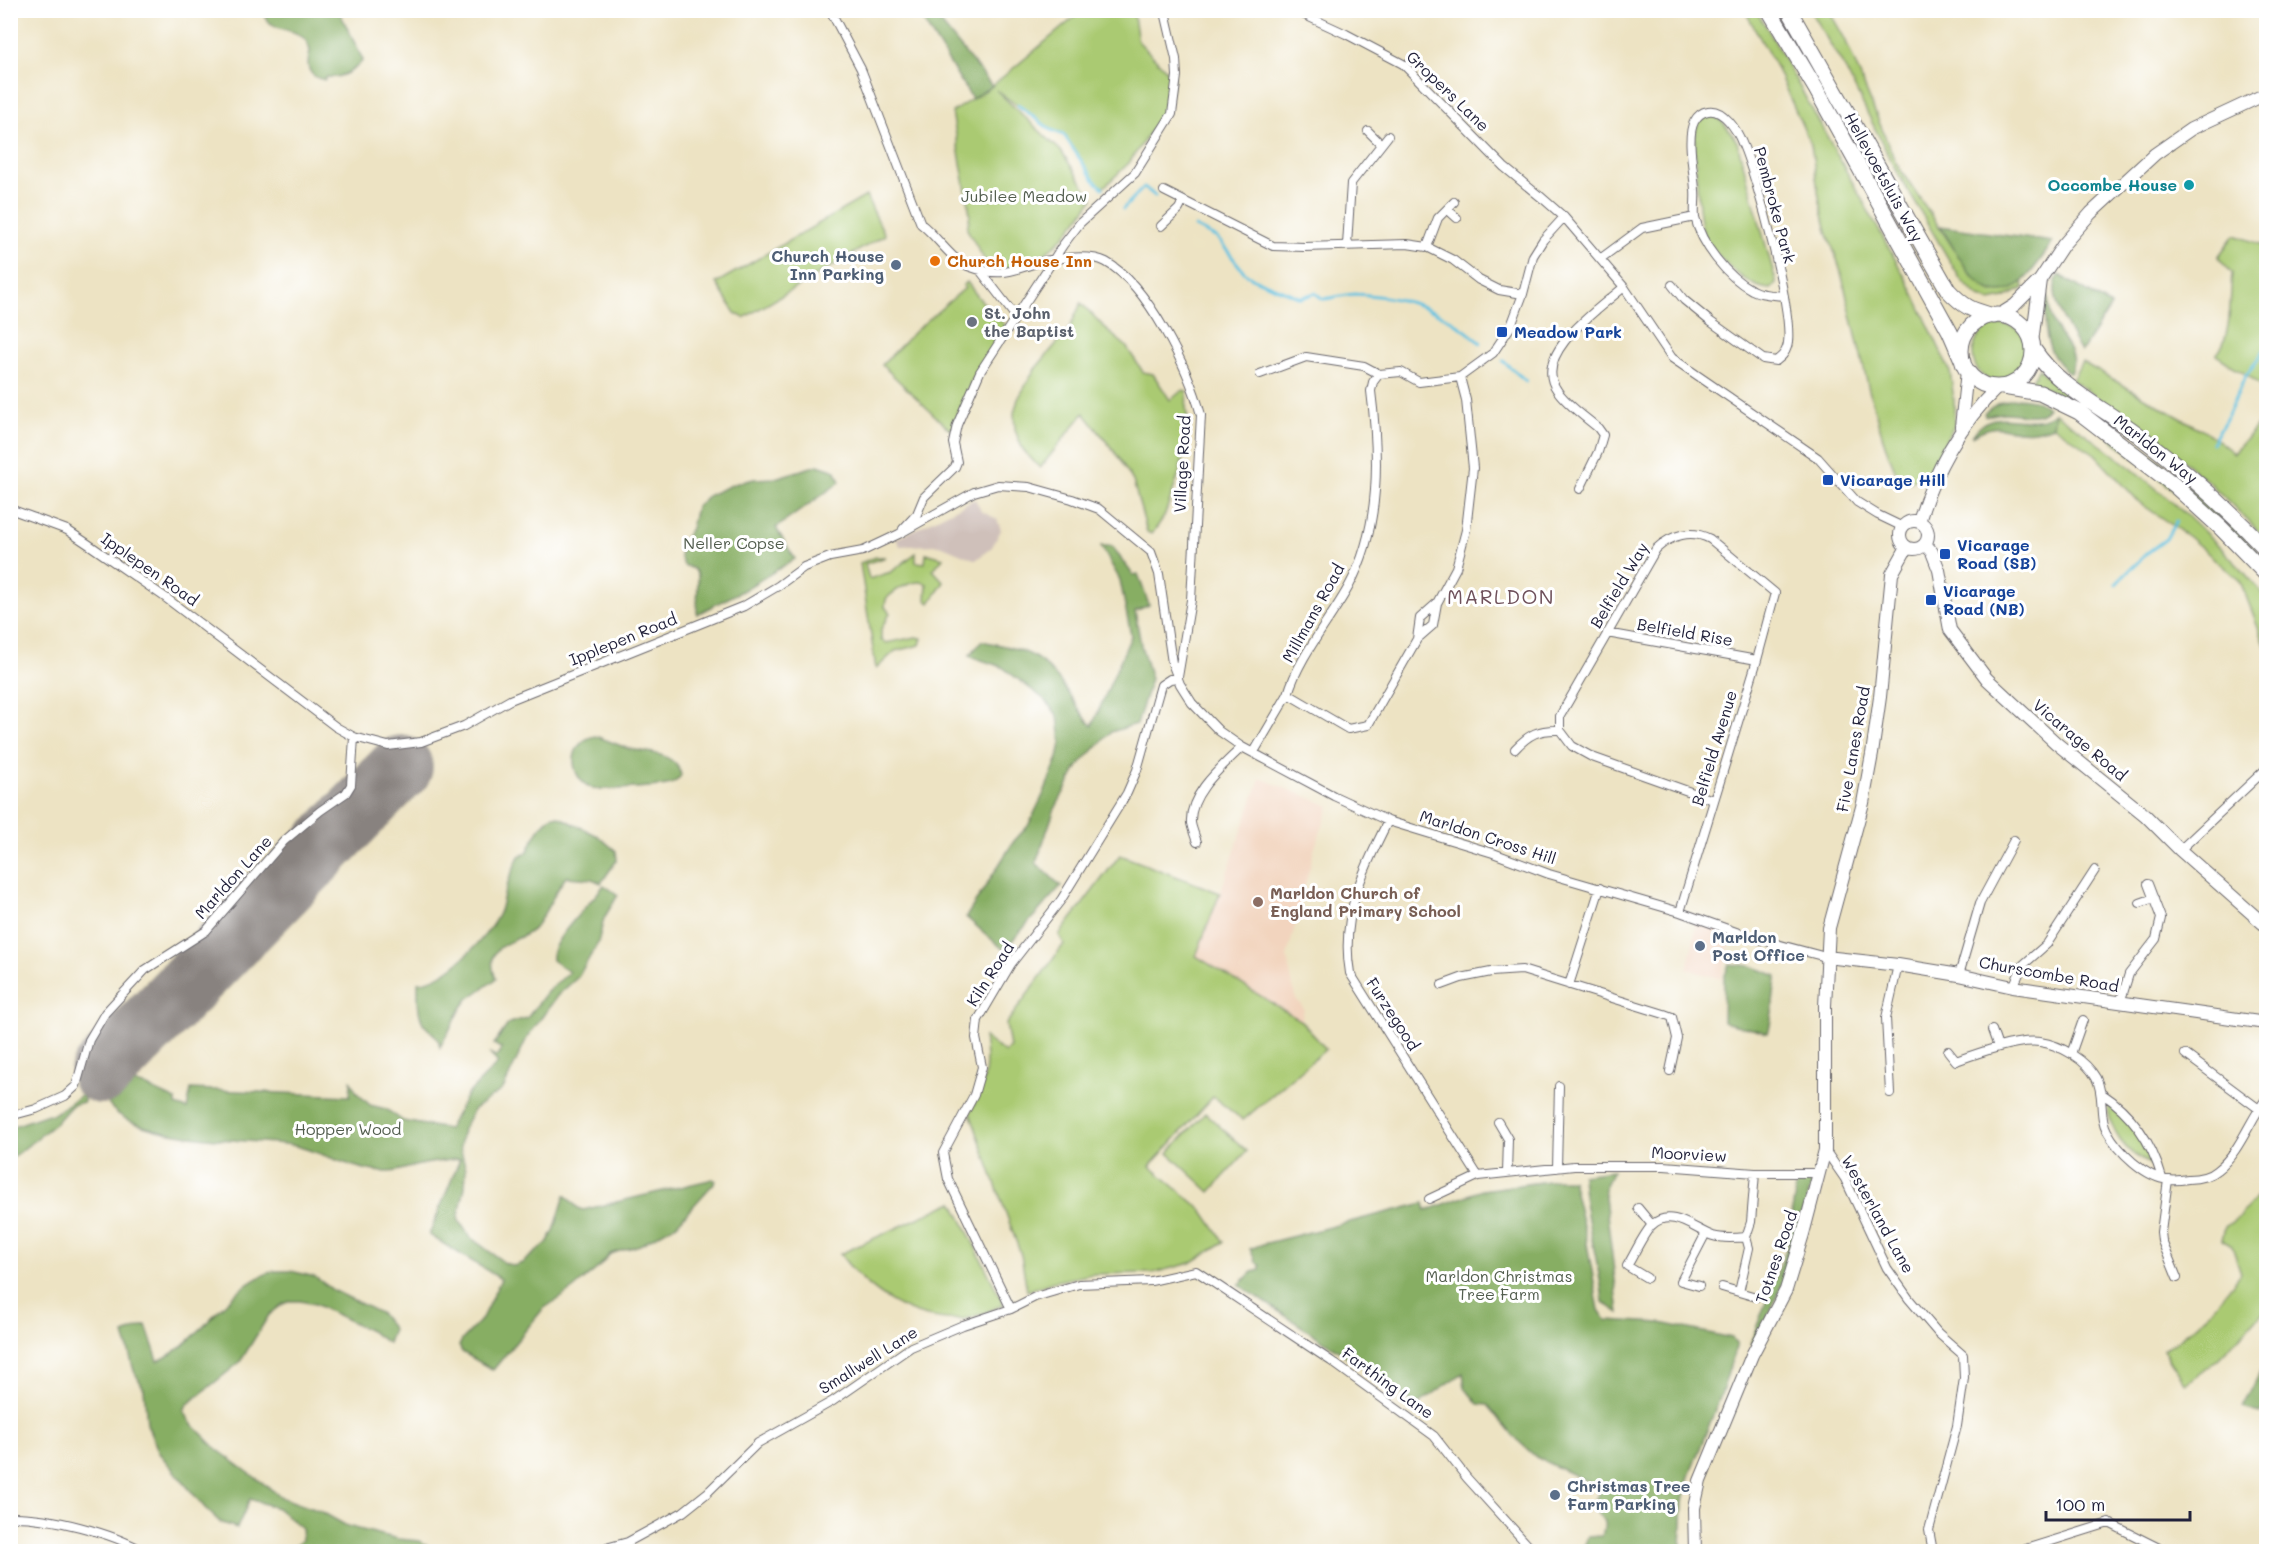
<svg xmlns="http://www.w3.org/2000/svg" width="2277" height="1562" font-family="Mali,sans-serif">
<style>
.built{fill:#f2d4be}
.industrial{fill:#cfc0ba}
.green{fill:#aaca72;stroke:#667656;stroke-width:1.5}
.forest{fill:#87ae64;stroke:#546850;stroke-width:1.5}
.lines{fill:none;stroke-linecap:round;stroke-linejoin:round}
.stream{stroke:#63c2e1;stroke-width:3}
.runway{stroke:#88827f;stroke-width:64}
.street-casing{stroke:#69666b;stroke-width:10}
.secondary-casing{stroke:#69666b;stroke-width:14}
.highway-casing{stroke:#69666b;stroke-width:17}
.street{stroke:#fff;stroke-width:8}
.secondary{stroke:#fff;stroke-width:12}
.highway{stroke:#fff;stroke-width:15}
.culture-dot{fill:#0f9aa8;stroke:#fff;stroke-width:2}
.food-dot{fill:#e8710a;stroke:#fff;stroke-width:2}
.service-dot{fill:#5c6f8a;stroke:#fff;stroke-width:2}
.worship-dot{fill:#6b7280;stroke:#fff;stroke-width:2}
.transit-dot{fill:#1a4fb4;stroke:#fff;stroke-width:2}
.education-dot{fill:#8d6e63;stroke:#fff;stroke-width:2}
.labels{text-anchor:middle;stroke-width:6;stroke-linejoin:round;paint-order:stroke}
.street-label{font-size:16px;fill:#22223b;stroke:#fff}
.culture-label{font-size:16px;font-weight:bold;fill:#0d838f;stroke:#fff;text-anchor:end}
.park-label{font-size:16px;fill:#525d4e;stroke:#fff}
.service-label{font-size:16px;font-weight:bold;fill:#4e5e75;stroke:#fff;text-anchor:start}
.food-label{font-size:16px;font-weight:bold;fill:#c56008;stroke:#fff;text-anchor:start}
.worship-label{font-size:16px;font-weight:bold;fill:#5b616d;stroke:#fff;text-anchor:start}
.transit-label{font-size:16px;font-weight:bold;fill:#164399;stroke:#fff;text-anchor:start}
.education-label{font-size:16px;font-weight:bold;fill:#785e54;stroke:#fff;text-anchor:start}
.quarter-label{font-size:20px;letter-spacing:1.5px;fill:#6f515b;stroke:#fff}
</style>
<rect width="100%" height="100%" fill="#fff"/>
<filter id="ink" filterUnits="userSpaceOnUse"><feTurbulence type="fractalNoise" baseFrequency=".0167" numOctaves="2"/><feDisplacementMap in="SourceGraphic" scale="12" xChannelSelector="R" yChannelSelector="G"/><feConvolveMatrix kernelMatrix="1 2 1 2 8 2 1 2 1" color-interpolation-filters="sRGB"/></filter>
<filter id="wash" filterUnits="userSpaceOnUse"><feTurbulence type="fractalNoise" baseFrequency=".008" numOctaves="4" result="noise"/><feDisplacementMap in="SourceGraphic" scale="24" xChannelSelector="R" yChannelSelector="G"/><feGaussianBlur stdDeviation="1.35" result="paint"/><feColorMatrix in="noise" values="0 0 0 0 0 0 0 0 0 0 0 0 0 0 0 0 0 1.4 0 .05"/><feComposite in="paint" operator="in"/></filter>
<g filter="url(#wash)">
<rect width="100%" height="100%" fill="#ede3c3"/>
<!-- built -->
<path class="built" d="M1260,778L1330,806L1314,850L1287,957L1295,997L1304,1009L1301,1021L1196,956L1220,893Z
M1698,918L1734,932L1721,979L1687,969Z"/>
<!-- industrial -->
<path class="industrial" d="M975,499L981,511L997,519L1001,530L992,547L976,560L940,545L900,546L896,539Z"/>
<!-- green -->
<path class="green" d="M1082,11H1133L1138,41L1174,78L1166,108L1129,163L1103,188L1094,180L1064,135L1051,130L996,90L1061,151L1093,199C1066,236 1040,274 989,268L967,229L970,214L952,112L992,86Z
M1745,11H1756L1767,28L1911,288L1950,371L1954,400V425L1930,470L1925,475L1910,482L1898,478L1884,442L1869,390L1840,268L1827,232L1819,197L1811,145L1775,65Z
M1810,11H1829L1845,39L1896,163L1971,274L1991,292L2011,290L2022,282L2024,288L2004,298L1990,301L1979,297L1961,280L1894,167L1846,70Z
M1706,114C1722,117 1729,129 1737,142L1775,278L1776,284L1770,289C1746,288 1715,255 1704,235C1699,225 1693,141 1696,129C1697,122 1701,118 1706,114Z
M866,196L885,235L744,318L735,313L716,283Z
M2234,235L2266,246V390L2256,381L2216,355C2232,339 2230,295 2232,273L2218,257Z
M967,282L978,297L1008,328L972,380L951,431L882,365L915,331L965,288L963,286Z
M1081,303L1109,332L1126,346L1143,372L1153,374L1170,400L1183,390L1187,391L1186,410L1190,429L1179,474L1164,517L1152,534L1147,532L1133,481L1117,455L1084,413L1040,468L1023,450L1015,430L1014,413L1018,399L1035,369L1069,329Z
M1973 354a29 29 0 1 1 58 0a29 29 0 1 1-58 0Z
M2082,362L2209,434L2234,453L2266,415V539L2210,483L2161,442L2072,380Z
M2039,369L2047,377L2176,474L2266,559V566L2053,391L2030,383Z
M2055,413C2133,465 2205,525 2266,597V647L2240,581L2189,537L2140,503L2095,454L2053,426Z
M916,553V562L925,563L926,553L943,558L933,570L944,582L930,603L926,600L927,584C915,577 895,590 886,599L885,607L890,613L881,629V640L886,643L916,637L922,638L920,645L895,651L876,669L860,563L876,557H886L865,564L869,579L891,572Z
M1120,855L1220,893L1196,956L1301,1021L1326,1049L1243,1120L1213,1097L1150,1166L1203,1211L1224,1242L1191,1263L1153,1273L1093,1274L1052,1282L1027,1291L1021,1255L970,1113C985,1082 989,1072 984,1037L1005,1053L1010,1047L1006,1024L1064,944L1059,935Z
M2107,1102C2126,1120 2145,1139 2152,1165C2124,1152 2110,1133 2107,1102Z
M1205,1113L1247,1151L1210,1192L1168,1153Z
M2266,1186V1309L2218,1359L2186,1384L2163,1350C2197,1330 2217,1304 2241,1273L2232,1246L2222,1240L2225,1227L2240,1216Z
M953,1202L1004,1305C991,1309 976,1318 964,1319C913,1323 869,1293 840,1254Z"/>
<!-- forest -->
<path class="forest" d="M269,10L339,11L363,60C354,72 339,79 326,77L325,80C307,77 306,66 310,51C304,23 276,36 265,17Z
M917,11H931L992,86L972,99Z
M1940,226L2053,242C2043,256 2034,271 2021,283C1984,316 1957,251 1940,226Z
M2059,275L2111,306L2081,352C2071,334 2045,295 2059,275Z
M2047,294C2049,303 2050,313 2053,322C2060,340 2080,354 2070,373C2043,355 2043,323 2047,294Z
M2020,398L2033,400L2048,407C2039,421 2019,413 2005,413C1998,413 1992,415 1985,416L1984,413C1995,404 2006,399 2020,398Z
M2055,413L2053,426C2047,428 2040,430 2034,431C2005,435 2002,418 1972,436C1975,433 1978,427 1981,425C2003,408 2030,431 2055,413Z
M818,465L836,471L840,482L776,528L795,559L742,591L697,614L698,575L694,569L684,565L680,557L681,546L691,528L696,507L709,495L734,484L754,479L775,478Z
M1101,546H1112L1133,575L1138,574L1149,605L1135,611L1141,645L1151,679L1137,724L1111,732L1078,766L1054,811L1036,863L1061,886L1004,950L966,917L1014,841L1028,826L1043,795L1058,758L1061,743L1058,716L1045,700L1002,667L969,656L982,641C998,645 1017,647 1031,655C1060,671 1072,704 1092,726L1131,636L1120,580Z
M595,736C605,739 620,746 630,749C647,752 677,753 681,775C679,779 676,782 671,784C662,787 600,791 592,788C568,778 567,742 595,736Z
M553,816H558L598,836L616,851L617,860L601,883L592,879L566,877C554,893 547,911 536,926C522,945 480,938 496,979L468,999L462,1007L440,1047C439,1035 429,1032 423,1023C417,1012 418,995 418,982C446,982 488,937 499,913C502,907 502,901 504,895C508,881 513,869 519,856L527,853C533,840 540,823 553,816Z
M604,885L618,895L604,918L598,943L585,965L578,977L558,995L527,1038L503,1089L474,1109L463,1129L460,1147L466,1169L465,1187L458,1219L470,1237L505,1263L514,1266L522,1263L547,1243L554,1231L565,1195L578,1208L583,1210L713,1179L716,1181L677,1224L640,1245L610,1254L599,1267L573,1289L543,1309L493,1370L462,1352L459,1346L462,1340L481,1320L501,1279L429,1235L460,1159C445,1160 430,1163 415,1166C406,1168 397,1172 388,1172C355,1172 324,1152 291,1145C254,1138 99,1145 103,1085L116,1077L143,1085L176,1100V1105L187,1109L191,1089L350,1096L351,1081L357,1093L370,1105L386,1109L403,1121L448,1129L467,1095L498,1063L489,1053L497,1057L502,1049L494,1044L509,1023L527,1018L547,992L569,972L552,960C548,942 593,901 604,885Z
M1729,964L1751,966L1777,976C1772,995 1774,1014 1768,1033L1723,1022L1724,978Z
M83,1094L84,1102L72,1105L56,1123L11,1159V1127L48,1114L52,1115Z
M1613,1171L1604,1189L1619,1313L1603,1302C1599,1259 1584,1218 1582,1175Z
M1813,1179L1786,1276L1757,1341L1750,1344L1786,1250L1797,1180Z
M1556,1180H1572L1586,1238L1599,1310L1606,1320L1661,1323L1732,1338L1737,1344L1721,1395L1689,1476L1683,1501L1681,1548L1662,1552L1582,1551L1588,1537L1602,1536C1608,1520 1602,1519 1592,1507L1601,1488L1536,1457L1514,1437L1488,1405L1478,1404L1465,1388L1463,1373L1417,1405L1393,1387L1239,1285L1252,1272L1260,1270V1265L1256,1262L1250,1249L1263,1244L1424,1203L1426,1211L1482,1190Z
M274,1271H291L315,1277L333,1290L380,1313L393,1329L388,1343L370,1331L315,1304L300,1301H291L283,1304L269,1315L240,1362L187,1405L184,1410L190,1422L218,1450L283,1498L322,1512L347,1526L398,1539L420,1541L435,1551H289L302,1540L301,1528L277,1508L250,1499L237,1528L220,1522L205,1508L159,1453L147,1424L144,1389L134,1371L124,1334L146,1325L158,1361C204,1341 225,1286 274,1271Z
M2266,1361V1403L2261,1413L2242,1408Z"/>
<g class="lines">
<!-- stream -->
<path class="stream" d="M1018,105L1051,130L1064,135L1094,180L1103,188
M1123,209L1144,187L1155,196
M1195,227L1217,238L1245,273L1254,279L1301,298L1315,293L1323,299C1334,298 1346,294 1356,294C1408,297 1442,309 1481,343
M1503,361L1526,381
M2212,443L2226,419L2245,377L2266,348
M2116,584L2147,553L2166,539L2176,521"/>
<!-- runway -->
<path class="runway" d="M102,1072L401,767"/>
</g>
</g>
<g filter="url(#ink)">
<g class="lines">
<defs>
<path id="street" d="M830,10L861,69L921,224C937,236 950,259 968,266C1011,282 1019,263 1057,259C1071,257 1093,255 1106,262C1148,285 1189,370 1201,415L1191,600L1178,677
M1294,10L1346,34L1403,64L1504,167L1543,199
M1368,131L1381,144
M1164,191L1273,246L1304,247L1407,244L1427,247L1453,260L1479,280L1499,290L1523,294L1533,256L1543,240L1564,217
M1540,196L1564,217L1624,287L1672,358L1818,458L1857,502L1878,515L1903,527
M1447,209L1457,218
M1695,217C1701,244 1727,277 1752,290C1761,295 1773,295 1784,296
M1161,226L1179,209L1183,201
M1347,245L1351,183L1388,136
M1427,247L1438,218L1454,202
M1600,259L1642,228L1695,217C1694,208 1696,199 1695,190C1694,172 1686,137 1694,122C1697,116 1702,112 1708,111C1723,108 1737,130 1742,143C1756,174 1796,319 1787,347C1785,354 1781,357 1776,361L1763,359L1711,322L1684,300L1672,285
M979,269L1016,317
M1260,374L1306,357L1364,366L1379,374L1401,372L1419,382L1460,377L1493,353L1511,326L1523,294
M1580,489L1598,452L1603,435L1598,428C1585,417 1565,403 1557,390C1531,354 1600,308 1624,287
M10,509L67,530L88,544L166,598L336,727L354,737L388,746L421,742L464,726L510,700L744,606L778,586L804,567L830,557L863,551L899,534L974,492L998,485L1029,487L1072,499L1099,509L1151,552L1159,574L1172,663L1180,684L1192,703L1219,731L1242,747L1334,796L1388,821L1493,853L1549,874L1680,912L1750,937L1826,957
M903,529L917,514L924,497L955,467L957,462L953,443L957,425L980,372L1063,245L1080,223L1135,173L1172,114L1177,76L1176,59L1166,16L1169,10
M1607,633L1757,660
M1417,639L1420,618L1437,603L1456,568L1466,530L1473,468L1466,400L1460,377
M1288,694L1348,729L1368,725L1417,639L1433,625L1437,603
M1560,730V716L1656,549C1671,535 1691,529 1710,539L1775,593L1757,660L1680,912
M1515,749C1529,734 1539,729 1560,730L1572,746L1592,757L1713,800
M1254,752L1288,694C1299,656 1330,621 1349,586C1381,527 1379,455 1371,391L1373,382L1379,374
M1388,821C1363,870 1340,917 1350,973L1478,1176
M1197,842C1195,836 1192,829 1191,823C1189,793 1223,766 1242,747
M2180,850L2266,769
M2140,903L2154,898
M1959,975L1980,903L2014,840
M1442,985L1461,978L1491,972L1522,970L1664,1014L1672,1017L1677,1038L1670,1071
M1569,985L1600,888
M2013,987L2023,965L2047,944L2095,870
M2120,1003L2129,974L2156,939L2161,918L2148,884
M1992,1030L1998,1047
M1948,1051L1956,1061C1978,1053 2017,1039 2040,1042C2061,1045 2086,1060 2096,1078C2105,1095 2098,1115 2107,1131C2118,1151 2145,1178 2169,1180C2175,1181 2182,1180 2188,1179C2198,1179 2209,1177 2217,1170C2240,1152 2249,1121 2266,1099
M2071,1054L2083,1020
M2185,1054L2259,1109
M1890,1093L1886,1018L1898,965
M2101,1093C2132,1113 2152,1143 2162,1178
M10,1116L36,1109L65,1096L76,1086L89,1040L105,1013L145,970L206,931L284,841L320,811L346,793L351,785L354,737
M1498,1122L1508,1139L1507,1173
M1825,1150L1845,1179L1887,1268L1909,1299L1938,1333L1963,1355L1964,1378L1957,1426L1929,1530L1933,1552
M1557,1168L1559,1086
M2168,1180L2161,1232L2162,1241L2177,1278
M1429,1199L1478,1176L1574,1166H1664L1755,1173H1819
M1638,1208L1652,1225
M1647,1278L1627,1266C1634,1255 1643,1234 1652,1225C1671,1207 1695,1230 1713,1236C1723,1239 1736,1238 1746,1237L1751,1222L1755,1173
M1699,1286L1681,1281L1706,1233
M1722,1287L1739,1292L1749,1248L1746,1237
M1739,1292L1756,1297
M1011,1309L948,1179L943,1153L974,1095L982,1067L976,1038L978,1020L1011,964L1061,900L1127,793L1137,770L1161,685L1170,679L1178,678
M10,1517C48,1516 113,1533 145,1552
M591,1552L628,1542L683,1512L707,1493L758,1443L833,1401L911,1347L963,1325L1011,1309L1035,1297L1079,1284L1151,1281L1196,1271L1331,1361L1434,1436L1467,1478L1534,1552
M2016,1552L2109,1523L2167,1552"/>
<path id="secondary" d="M1999,315L2015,305L2040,280L2063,245L2091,213L2155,154L2191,129L2266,94
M2032,342L2040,280
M1961,427L1967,371
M1900 535a14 14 0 1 1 28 0a14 14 0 1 1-28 0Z
M1919,522C1933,473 1961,422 1998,387
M1925,544L1932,552L1939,570L1950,630L1987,679L2056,743L2145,815L2180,850L2266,926
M1826,957L1898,965L1959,975L2013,987L2266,1023
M1695,1552L1694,1508L1700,1481L1752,1355L1786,1290L1803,1234L1825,1150V1006L1829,928L1863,803L1872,754L1880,697L1892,574L1907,547"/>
<path id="highway" d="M1769,10L1816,89L1950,332L1963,362
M1789,10L1948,290C1964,307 1971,310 1994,316
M1961 351a36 36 0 1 1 72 0a36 36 0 1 1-72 0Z
M2034,350C2059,388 2104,408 2140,436C2185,470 2227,508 2266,549
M2003,387L2040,393L2079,412L2174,485L2221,528L2266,574"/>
</defs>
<!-- street casing -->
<use href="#street" class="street-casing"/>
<!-- secondary casing -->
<use href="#secondary" class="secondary-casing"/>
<!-- highway casing -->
<use href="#highway" class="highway-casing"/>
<!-- street -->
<use href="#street" class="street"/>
<!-- secondary -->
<use href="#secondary" class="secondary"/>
<!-- highway -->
<use href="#highway" class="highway"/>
</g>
</g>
<!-- markers -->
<circle class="culture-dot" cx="2189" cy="185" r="6"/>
<circle class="food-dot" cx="935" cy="261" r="6"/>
<g class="service-dot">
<circle cx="896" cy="265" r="6"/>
<circle cx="1700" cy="946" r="6"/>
<circle cx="1555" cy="1495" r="6"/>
</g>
<circle class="worship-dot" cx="972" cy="322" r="6"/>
<g class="transit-dot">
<rect x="1496" y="326" width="12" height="12" rx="3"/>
<rect x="1822" y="474" width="12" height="12" rx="3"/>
<rect x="1939" y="548" width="12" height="12" rx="3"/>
<rect x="1925" y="594" width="12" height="12" rx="3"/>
</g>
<circle class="education-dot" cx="1258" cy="902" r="6"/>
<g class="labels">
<!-- street labels -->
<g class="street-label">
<text transform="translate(1448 91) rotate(44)" y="6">Gropers Lane</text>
<text transform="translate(1884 177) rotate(61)" y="6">Hellevoetsluis Way</text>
<text transform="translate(1775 205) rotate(75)" y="6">Pembroke Park</text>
<text transform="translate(2156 449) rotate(38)" y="6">Marldon Way</text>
<text transform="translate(1182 464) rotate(-87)" y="6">Village Road</text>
<text transform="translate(150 569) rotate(35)" y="6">Ipplepen Road</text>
<text transform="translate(1619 585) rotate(-59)" y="6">Belfield Way</text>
<text transform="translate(1313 613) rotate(-61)" y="6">Millmans Road</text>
<text transform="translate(1685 632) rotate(10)" y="6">Belfield Rise</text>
<text transform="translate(623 639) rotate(-22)" y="6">Ipplepen Road</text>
<text transform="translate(2080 740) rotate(40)" y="6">Vicarage Road</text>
<text transform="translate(1714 748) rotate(-73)" y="6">Belfield Avenue</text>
<text transform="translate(1853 749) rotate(-80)" y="6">Five Lanes Road</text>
<text transform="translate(1488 837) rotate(18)" y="6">Marldon Cross Hill</text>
<text transform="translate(233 877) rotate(-48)" y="6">Marldon Lane</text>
<text transform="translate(990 974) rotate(-57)" y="6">Kiln Road</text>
<text transform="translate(2049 974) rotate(10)" y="6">Churscombe Road</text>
<text transform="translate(1393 1014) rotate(57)" y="6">Furzegood</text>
<text transform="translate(1689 1154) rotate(3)" y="6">Moorview</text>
<text transform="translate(1878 1214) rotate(61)" y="6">Westerland Lane</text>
<text transform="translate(1776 1257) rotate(-71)" y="6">Totnes Road</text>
<text transform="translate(868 1360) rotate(-32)" y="6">Smallwell Lane</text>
<text transform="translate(1388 1383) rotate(36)" y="6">Farthing Lane</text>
</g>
<!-- culture labels -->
<g class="culture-label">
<text x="2177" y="191">Occombe House</text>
</g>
<!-- park labels -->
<g class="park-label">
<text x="1024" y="202">Jubilee Meadow</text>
<text x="734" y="549">Neller Copse</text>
<text x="348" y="1135">Hopper Wood</text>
<text x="1499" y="1282">Marldon Christmas<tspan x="1499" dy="18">Tree Farm</tspan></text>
</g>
<!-- service labels -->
<g class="service-label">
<text x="884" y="262" text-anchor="end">Church House<tspan x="884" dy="18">Inn Parking</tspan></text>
<text x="1712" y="943">Marldon<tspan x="1712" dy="18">Post Office</tspan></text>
<text x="1567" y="1492">Christmas Tree<tspan x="1567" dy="18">Farm Parking</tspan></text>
</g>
<!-- food labels -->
<g class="food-label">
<text x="947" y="267">Church House Inn</text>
</g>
<!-- worship labels -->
<g class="worship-label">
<text x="984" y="319">St. John<tspan x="984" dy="18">the Baptist</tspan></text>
</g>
<!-- transit labels -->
<g class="transit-label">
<text x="1514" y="338">Meadow Park</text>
<text x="1840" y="486">Vicarage Hill</text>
<text x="1957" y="551">Vicarage<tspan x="1957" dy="18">Road (SB)</tspan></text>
<text x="1943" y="597">Vicarage<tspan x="1943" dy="18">Road (NB)</tspan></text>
</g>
<!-- education labels -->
<g class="education-label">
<text x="1270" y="899">Marldon Church of<tspan x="1270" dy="18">England Primary School</tspan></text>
</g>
<!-- quarter labels -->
<g class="quarter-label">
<text x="1501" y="604">MARLDON</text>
</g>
</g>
<!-- margin -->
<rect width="2277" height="1562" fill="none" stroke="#fff" stroke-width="36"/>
<!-- scale -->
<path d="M2046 1511v9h144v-9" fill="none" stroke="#22223b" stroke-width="3"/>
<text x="2055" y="1511" font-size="18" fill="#22223b" stroke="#ffffff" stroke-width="4.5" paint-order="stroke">100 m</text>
</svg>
